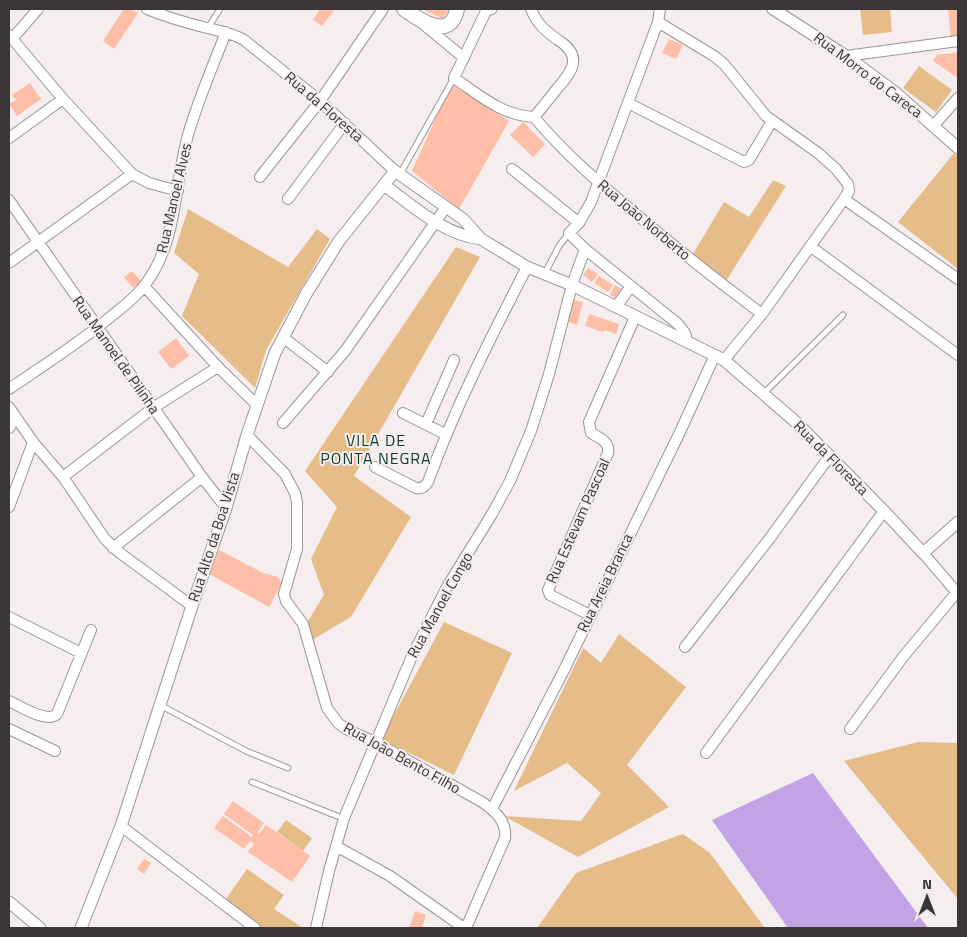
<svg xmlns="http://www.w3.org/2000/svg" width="967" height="937" font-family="'Titillium Web',sans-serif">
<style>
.green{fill:#e6bc89}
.water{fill:#c2a3e6}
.building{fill:#febea8}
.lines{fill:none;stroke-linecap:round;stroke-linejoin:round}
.service-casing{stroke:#9c9596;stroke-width:7}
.minor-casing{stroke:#9c9596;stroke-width:12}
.tertiary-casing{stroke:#9c9596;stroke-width:13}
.secondary-casing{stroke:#9c9596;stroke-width:16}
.service{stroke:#fff;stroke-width:5}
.minor{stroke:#fff;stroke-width:10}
.tertiary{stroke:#fff;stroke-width:11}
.secondary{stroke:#fff;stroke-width:14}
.labels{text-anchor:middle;stroke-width:4;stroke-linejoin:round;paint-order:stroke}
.street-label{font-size:15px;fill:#3a3637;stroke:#f5edee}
.neighbourhood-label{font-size:16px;letter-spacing:1px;fill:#093d2c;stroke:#f5edee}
</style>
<rect width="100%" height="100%" fill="#f5edee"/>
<!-- green -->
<path class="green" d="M860,9H890L892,32L863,35Z
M919,66L952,90L936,112L903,88Z
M954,153L958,157V269L898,222Z
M773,180L786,186L726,281L693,254L724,202L749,217Z
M188,209L288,267L317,229L330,239L266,350L255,388L182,316L199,274L174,253Z
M456,247L480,257L354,476L411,517L351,617L312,640L308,621L324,595L311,559L337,507L305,471Z
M444,622L512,653L454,775L381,739Z
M619,634L686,687L627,765L669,807L578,857L504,816L581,821L601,793L567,763L514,791L583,648L601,663Z
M918,742L958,743V899L844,761Z
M286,820L312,838L303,851L277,832Z
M683,834L710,853L765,928H537L576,873Z
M247,869L284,895L274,909L303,928H260L224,902Z"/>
<!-- water -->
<path class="water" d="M813,773L928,928H788L712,820Z"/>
<!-- building -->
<path class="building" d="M124,9H131L138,13L114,49L103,41Z
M320,9H335L322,26L313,20Z
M422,9H449L443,19Z
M948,9H958V38H951Z
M669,39L683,45L676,59L662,53Z
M958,52V78L933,61L937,55Z
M30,83L41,99L17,116L9,104L16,100L12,95Z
M451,84L509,121L459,209L412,171Z
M523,122L545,144L533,157L510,135Z
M588,268L598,274L592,282L583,275Z
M132,271L142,282L133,288L124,277Z
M599,276L613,285L608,292L594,283Z
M615,285L624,290L618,299L610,295Z
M573,300L583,302L577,325L568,322Z
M589,314L619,324L616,334L604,330L603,332L585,326Z
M176,338L189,356L171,369L158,352Z
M219,550L263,573L278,577L282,583L269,607L209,574Z
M233,801L264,823L257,833L259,834L266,825L310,856L292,882L248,852L254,844L250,841L244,849L214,828L223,816L252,837L253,835L224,814Z
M144,859L151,863L144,874L137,869Z
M415,911L426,915L422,928H409Z"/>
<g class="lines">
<defs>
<path id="service" d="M208,28L220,9
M400,174L454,78
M545,273L559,246L569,233
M764,393L843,315
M160,705L246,751L288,768
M252,782L337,816"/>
<path id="minor" d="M147,9C166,17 187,23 207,28C220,31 232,33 244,40L320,101L395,171
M487,9L454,78C481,96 501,115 534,117C564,153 600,184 636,214C677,249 719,282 762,314
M531,9C537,25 548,33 561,42C584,58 570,74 556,90C549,99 542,108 534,117
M660,9L658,22L591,202L579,223L569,233L585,249L678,324L685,333L687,341
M658,22L714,56L724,64L766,116L818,153L836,169L848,184L849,191L844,199L762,314L724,360
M423,24L464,58
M9,35L63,99L132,174L149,183L178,191
M12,39L38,9
M846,56L958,41
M628,103L744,162L749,160L772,121
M934,125L958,98
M9,138L63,99
M512,169L579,223
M260,177L320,101L383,9
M288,199L345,123
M844,199L958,279
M9,200L202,477L226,508
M810,246L958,355
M9,263L132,174
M144,286L218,367L257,405
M616,307L631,286
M284,338L328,372
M9,389C44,365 81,342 114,314C124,306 136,297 144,286C178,243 174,185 188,135C198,100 213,66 226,32
M9,407L33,442L63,477L105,539L120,553L192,606
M403,413L445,434
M283,423L345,351L446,207
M426,424L454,360
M9,428L16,417
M247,435L285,474L295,493L297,502V549L284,594L286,601L303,624L327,708L338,723L346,729L375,742L482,802C495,811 507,821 505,838L466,928
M375,467L416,488C421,489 425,487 428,482C455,407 491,337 527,267
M63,477L153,408L218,367
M9,507L33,442
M113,548L202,477
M923,553L958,594
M590,615L550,595L548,590L608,453C610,442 600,438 591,433L589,422L635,317
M9,617L81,653
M685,647L770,538L829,457
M9,701C20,706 47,724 57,714L91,630
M9,729L55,751
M850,729L903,657L957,592
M706,753L884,511
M492,809L564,670L680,432L715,355
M121,826L255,928
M336,846L390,876L464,928
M316,928L329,871L344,818L412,656L447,587L492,514L510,481L531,431L549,374L572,285L585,249"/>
<path id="tertiary" d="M486,9H491
M773,9L846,56L896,93L958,148
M384,185C413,206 444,235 481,239
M9,902L40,928
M81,928L121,826L192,606L226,508L247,435L275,353L306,294L339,241L395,171L463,219L481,239L527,267L572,285L724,360L797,423L884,511L923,553L958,522"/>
<path id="secondary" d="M404,9C419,20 451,42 457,9"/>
</defs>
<!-- service casing -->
<use href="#service" class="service-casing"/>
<!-- minor casing -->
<use href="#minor" class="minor-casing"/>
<!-- tertiary casing -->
<use href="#tertiary" class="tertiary-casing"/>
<!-- secondary casing -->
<use href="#secondary" class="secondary-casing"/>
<!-- service -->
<use href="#service" class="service"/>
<!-- minor -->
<use href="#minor" class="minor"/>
<!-- tertiary -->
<use href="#tertiary" class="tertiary"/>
<!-- secondary -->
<use href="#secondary" class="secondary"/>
</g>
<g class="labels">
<!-- street labels -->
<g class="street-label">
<text transform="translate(868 75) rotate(37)" y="5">Rua Morro do Careca</text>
<text transform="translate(324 107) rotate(41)" y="5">Rua da Floresta</text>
<text transform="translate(174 198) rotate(-77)" y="5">Rua Manoel Alves</text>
<text transform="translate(644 220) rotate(40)" y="5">Rua João Norberto</text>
<text transform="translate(116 355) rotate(55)" y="5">Rua Manoel de Pilinha</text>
<text transform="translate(831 458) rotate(45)" y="5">Rua da Floresta</text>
<text transform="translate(578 521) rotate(-66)" y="5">Rua Estevam Pascoal</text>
<text transform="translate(214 537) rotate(-72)" y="5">Rua Alto da Boa Vista</text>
<text transform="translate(605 583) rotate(-64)" y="5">Rua Areia Branca</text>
<text transform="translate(440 605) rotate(-61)" y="5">Rua Manoel Congo</text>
<text transform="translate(402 758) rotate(29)" y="5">Rua João Bento Filho</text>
</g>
<!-- neighbourhood labels -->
<g class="neighbourhood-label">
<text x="376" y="446">VILA DE<tspan x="376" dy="18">PONTA NEGRA</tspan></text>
</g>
</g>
<!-- border -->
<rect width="967" height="937" fill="none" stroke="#3a3637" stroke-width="20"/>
<!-- north arrow -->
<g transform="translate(927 897)" stroke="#f5edee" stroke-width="4" paint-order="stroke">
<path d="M0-4L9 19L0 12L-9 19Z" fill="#3a3637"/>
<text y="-8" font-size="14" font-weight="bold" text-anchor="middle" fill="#3a3637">N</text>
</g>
</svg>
